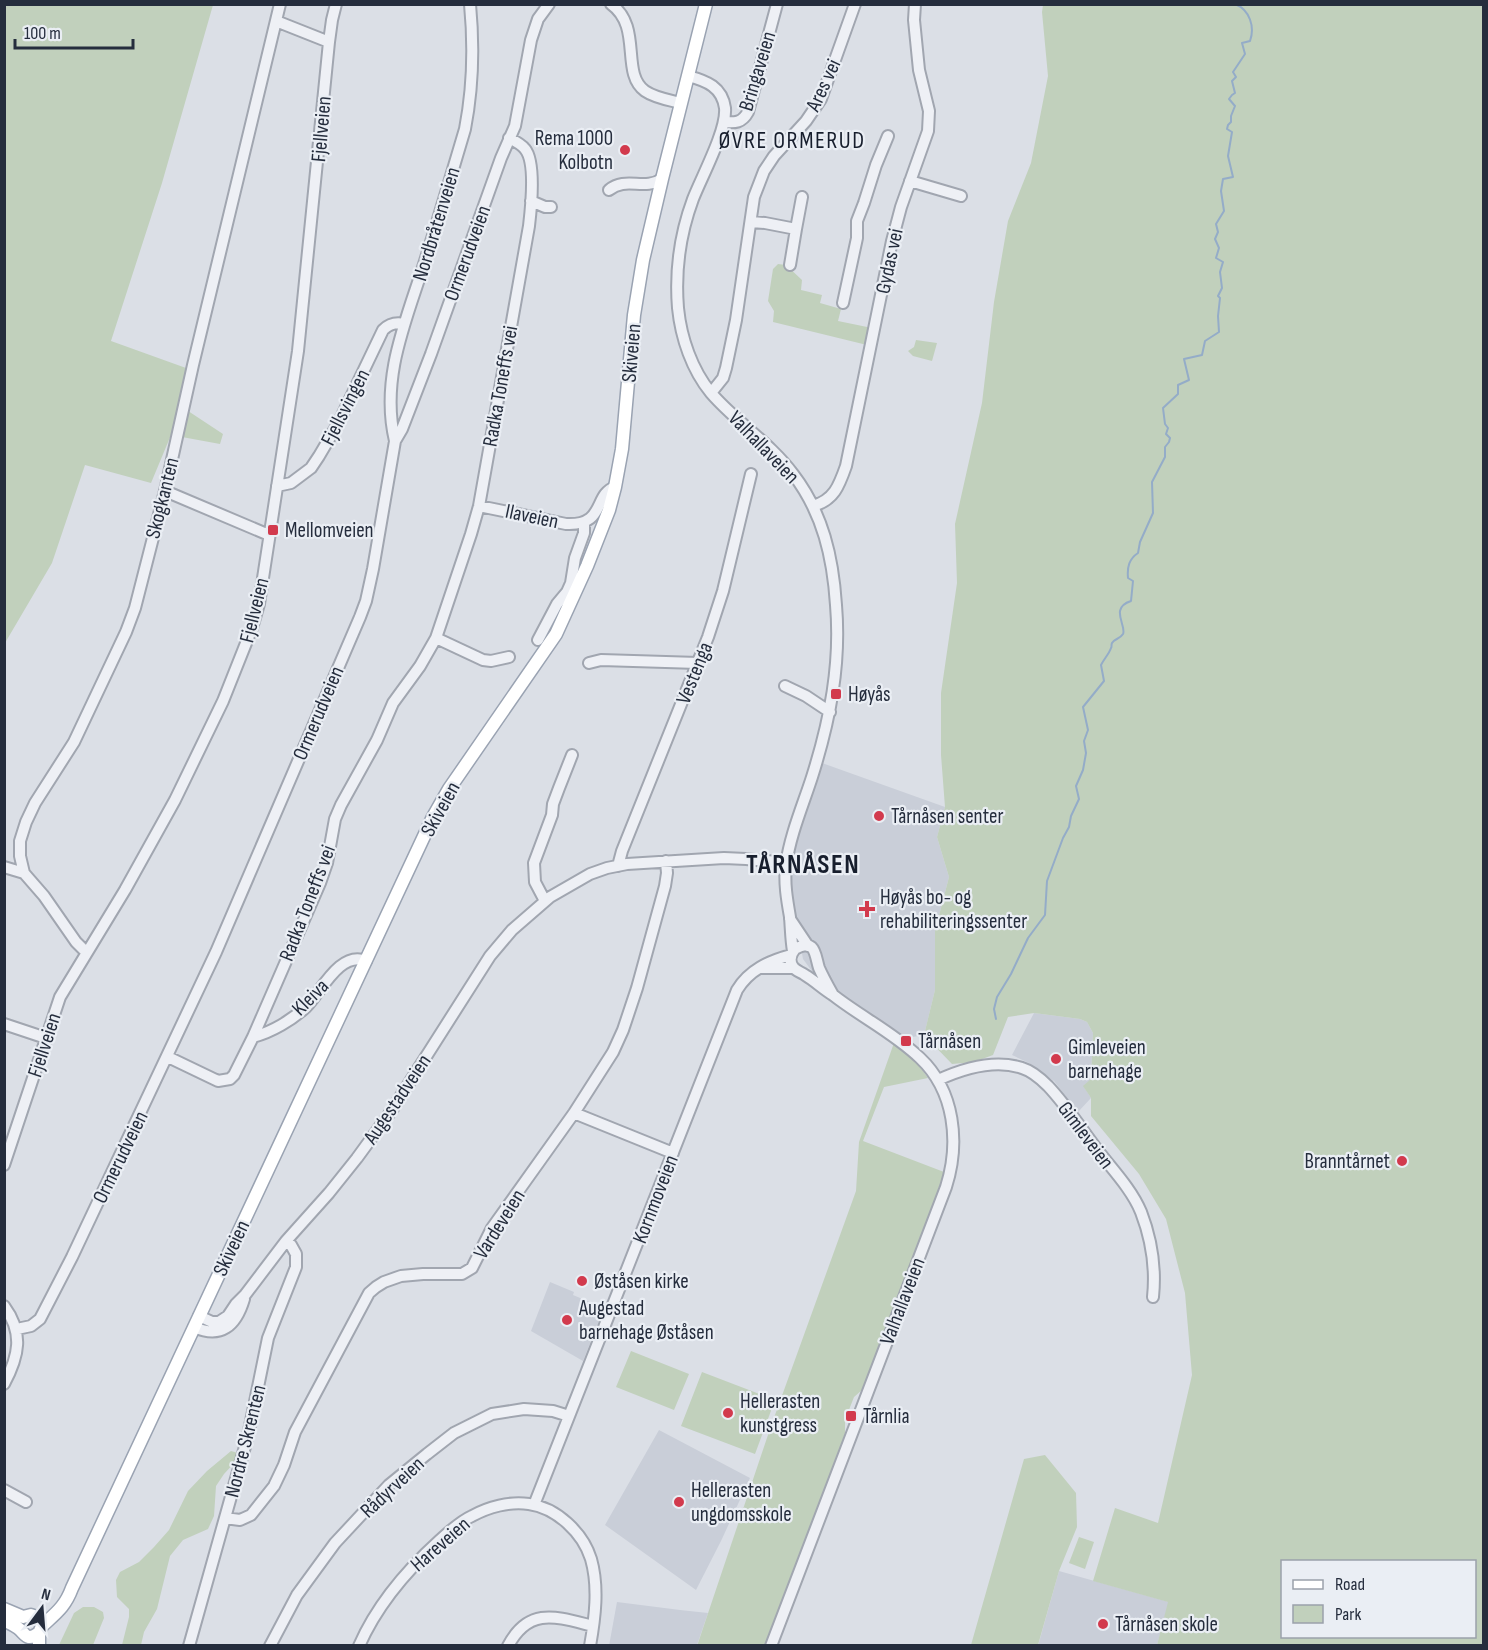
<svg xmlns="http://www.w3.org/2000/svg" width="1488" height="1650" font-family="'Sofia Sans Condensed',sans-serif">
<style>
.built{fill:#c9ced8}
.green{fill:#c1d0bc;fill-rule:evenodd}
.lines{fill:none;stroke-linecap:round;stroke-linejoin:round}
.stream{stroke:#94acc8;stroke-width:2}
.minor-casing{stroke:#a1a6b0;stroke-width:14}
.major-casing{stroke:#9aa3b2;stroke-width:15}
.minor{stroke:#eef0f5;stroke-width:10}
.major{stroke:#fff;stroke-width:12}
.poi-dot{fill:#d23a4d;stroke:#eaeef4;stroke-width:2}
.labels{text-anchor:middle;stroke-width:4.5;stroke-linejoin:round;paint-order:stroke}
.street-label{font-size:21px;fill:#252d3d;stroke:#eaeef4}
.poi-label{font-size:21px;fill:#252d3d;stroke:#eaeef4;text-anchor:start}
.quarter-label{font-size:24px;letter-spacing:1.5px;fill:#171e2d;stroke:#eaeef4}
.district-label{font-size:27px;font-weight:bold;letter-spacing:1.5px;fill:#171e2d;stroke:#eaeef4}
</style>
<rect width="100%" height="100%" fill="#dbdfe6"/>
<!-- built -->
<path class="built" d="M822,763L945,807L937,837L949,877L935,931V990L924,1035L895,1040L825,989L803,959L792,898L791,863L797,840Z
M1034,1013L1080,1019L1087,1022L1093,1033L1091,1079L1084,1087L1091,1098L1078,1112L1054,1081L1029,1063L1012,1055Z
M550,1282L574,1292L573,1295L604,1308L583,1361L531,1331Z
M659,1430L750,1478L721,1541L696,1590L605,1525Z
M1059,1571L1169,1602L1157,1645L1038,1646Z
M617,1602L680,1610L708,1613L697,1645L609,1646Z"/>
<!-- green -->
<path class="green" d="M5,5H213L162,183L111,341L186,368L179,405L223,434L220,444L171,435L151,483L85,465L52,563L5,643Z
M1043,5H1483V1645H1157L1168,1602L1093,1581L1115,1508L1158,1523L1192,1375L1185,1293L1166,1219L1139,1174L1091,1116V1098L1083,1086L1091,1079L1093,1033L1087,1022L1080,1019L1034,1013L1008,1017L993,1055L974,1062L952,1064L924,1035L935,990V931L949,877L937,837L945,807L941,755V693L957,583L955,524L982,403L994,302L1008,221L1031,163L1048,76L1042,12ZM1282,1562H1474V1636H1282Z
M778,264L786,265L802,280L801,290L822,295L820,303L841,309L838,321L872,328L867,345L773,322L774,311L768,301L773,269Z
M916,340L937,343L932,361L913,356L908,351L914,347Z
M895,1040L912,1056L928,1078L884,1087L863,1141L944,1172L929,1217L862,1390L854,1397L845,1420V1433L836,1460L766,1645L697,1646L771,1426L856,1191L859,1142Z
M631,1351L689,1374L674,1410L616,1387Z
M702,1372L775,1400L755,1454L681,1426Z
M231,1451L238,1453L237,1460L224,1474L216,1486L214,1516L208,1529L183,1540L170,1556L157,1609L144,1632L141,1645H122L129,1617V1609L117,1597L116,1580L120,1572L139,1562L154,1547L169,1530L188,1491L207,1471Z
M1045,1455L1076,1493L1077,1527L1059,1571L1038,1645H971L1024,1459Z
M1079,1537L1094,1542L1085,1569L1069,1563Z
M83,1607H94L103,1612L104,1618L93,1645H59L74,1613Z"/>
<g class="lines">
<!-- stream -->
<path class="stream" d="M996,1019L994,1009L997,997L1011,974L1028,938L1045,915L1047,881L1063,838L1069,827L1071,816L1079,799L1076,786L1083,770L1086,753L1084,741L1088,730L1083,707L1104,681L1101,665C1104,659 1109,654 1111,648C1112,647 1111,645 1112,643C1114,639 1120,639 1123,634C1127,626 1109,608 1131,601L1133,581L1128,578C1127,567 1129,559 1138,553L1140,542L1153,513L1152,482L1165,457V447L1169,442L1170,438L1166,434L1168,428L1165,424L1163,408L1178,394V385L1189,380L1184,359L1202,355L1205,341L1219,332L1218,316L1220,298L1218,296L1222,288L1220,272L1223,262L1216,258L1219,248L1215,239L1218,232L1216,224L1224,211L1221,191L1223,179L1233,177L1228,156L1232,132L1227,129L1228,125L1231,122V116L1235,106L1229,99L1232,95L1235,93L1232,81L1236,77L1233,72L1245,54L1242,43L1250,41C1255,27 1250,10 1235,4"/>
<defs>
<path id="minor" d="M611,4C643,27 620,73 645,91C655,98 669,100 681,103
M276,21L329,42
M688,76C707,81 722,87 725,108C727,130 702,176 693,199C680,234 675,271 678,308C681,338 692,370 711,393C736,422 770,443 793,474C823,513 833,558 836,605C841,664 830,720 812,777C803,805 790,835 786,865C784,883 787,900 790,917C791,929 791,940 793,951
M724,122C735,123 742,123 748,112L777,4
M910,181L961,196
M609,190C626,176 644,191 662,179
M531,201L545,207H551
M751,222L765,223L796,229L802,197
M790,265L796,229
M843,303L857,238V221L864,203L876,165L888,136
M711,393L723,378L726,368L736,320L754,197L764,171L774,156L806,121L821,99L855,4
M395,441C380,378 406,321 425,261C439,217 452,173 465,129C473,88 474,46 470,4
M277,486L291,483L311,468L319,456L339,422L383,330C389,324 395,322 404,324
M165,491L269,535
M479,506L566,524C606,526 593,495 615,487
M813,506C834,500 839,486 846,466L892,241L901,207L928,131L929,111L919,70L914,20L915,4
M436,638L483,660L491,661L509,657
M538,640L557,604L567,592L571,583L575,558L584,533V523
M589,663L601,660L698,663
M785,686L806,696L830,712
M618,866L622,851L708,637L723,591L751,474
M4,867L24,873
M545,901L535,882L534,863L552,815L553,804L559,788L572,755
M790,919L808,946
M86,952L76,942L44,896L24,873L20,856V841L26,822L35,803L74,742L126,632L135,608L165,491L193,365L280,4
M763,968H793
M4,1024L46,1038
M253,1037C272,1032 292,1020 306,1007C321,992 340,950 366,961
M168,1057L218,1081L230,1079L234,1075L253,1037L320,883L327,863L335,819L341,805L377,740L393,703L420,666L436,638L471,534L479,506L529,226C531,209 536,162 525,149C521,144 515,141 509,138
M938,1080C962,1069 995,1059 1022,1068C1032,1071 1041,1079 1048,1086C1067,1106 1082,1130 1099,1152C1113,1170 1132,1190 1141,1212C1151,1238 1156,1268 1153,1297
M574,1113L673,1153
M4,1165L60,997L125,890L175,800L223,701L252,628L259,604L298,351L329,42L332,20L336,4
M4,1306C24,1333 19,1356 4,1384
M199,1316L212,1322H219L228,1316L236,1304L245,1295L286,1241L329,1193L357,1158L392,1110L490,956L512,930L550,897L590,874L607,868L627,864L724,858L746,859L787,863
M194,1327C221,1339 236,1326 244,1299
M17,1329L31,1326L40,1319L72,1257L216,952L360,617L366,601L373,569L395,441L402,429L431,354L501,158L515,126L531,40L538,19L549,4
M4,1490L26,1502
M534,1505L737,990C749,970 769,961 791,955
M225,1518L240,1520L251,1515L274,1486L284,1465L295,1432L369,1293L376,1287L384,1282L401,1276L423,1274H462L472,1268L492,1228L574,1113L613,1052L623,1030L637,988L665,886L667,873L666,861
M189,1646L248,1436L268,1338L296,1267V1254L291,1245L286,1241
M270,1646L297,1595L335,1543L389,1485L427,1454L454,1433L492,1414L524,1409L553,1411L569,1416
M359,1646C377,1605 407,1570 439,1541C449,1532 459,1522 472,1516C488,1507 510,1501 529,1504C557,1508 583,1533 591,1559C599,1587 595,1618 590,1646
M508,1646C529,1606 557,1617 593,1626
M771,1646L946,1187C960,1143 955,1091 920,1058C894,1033 861,1017 833,995C823,989 815,981 805,975C801,972 796,971 793,967C788,960 791,954 795,949C816,937 815,956 819,968C823,977 828,986 833,995"/>
<path id="major" d="M4,1609L23,1617L31,1615L39,1618L42,1626L39,1633V1646
M4,1620C9,1623 14,1625 18,1628C26,1634 26,1642 39,1633
M42,1626C56,1613 65,1607 72,1588L433,817L449,789L556,634L587,566L609,510L615,487L622,449L634,315L643,260L662,179L706,4"/>
</defs>
<!-- minor casing -->
<use href="#minor" class="minor-casing"/>
<!-- major casing -->
<use href="#major" class="major-casing"/>
<!-- minor -->
<use href="#minor" class="minor"/>
<!-- major -->
<use href="#major" class="major"/>
</g>
<!-- markers -->
<g class="poi-dot">
<circle cx="625" cy="150" r="6"/>
<rect x="267" y="524" width="12" height="12" rx="3"/>
<rect x="830" y="688" width="12" height="12" rx="3"/>
<circle cx="879" cy="816" r="6"/>
<path d="M864 900h6v6h6v6h-6v6h-6v-6h-6v-6h6z"/>
<rect x="900" y="1035" width="12" height="12" rx="3"/>
<circle cx="1056" cy="1059" r="6"/>
<circle cx="1402" cy="1161" r="6"/>
<circle cx="582" cy="1281" r="6"/>
<circle cx="567" cy="1320" r="6"/>
<circle cx="728" cy="1413" r="6"/>
<rect x="845" y="1410" width="12" height="12" rx="3"/>
<circle cx="679" cy="1502" r="6"/>
<circle cx="1103" cy="1624" r="6"/>
</g>
<g class="labels">
<!-- street labels -->
<g class="street-label">
<text transform="translate(757 71) rotate(-73)" y="7">Bringaveien</text>
<text transform="translate(823 85) rotate(-65)" y="7">Ares vei</text>
<text transform="translate(321 129) rotate(-85)" y="7">Fjellveien</text>
<text transform="translate(436 224) rotate(-73)" y="7">Nordbråtenveien</text>
<text transform="translate(467 253) rotate(-70)" y="7">Ormerudveien</text>
<text transform="translate(889 261) rotate(-78)" y="7">Gydas vei</text>
<text transform="translate(631 353) rotate(-85)" y="7">Skiveien</text>
<text transform="translate(500 386) rotate(-80)" y="7">Radka Toneffs vei</text>
<text transform="translate(345 407) rotate(-63)" y="7">Fjellsvingen</text>
<text transform="translate(764 447) rotate(46)" y="7">Valhallaveien</text>
<text transform="translate(162 498) rotate(-76)" y="7">Skogkanten</text>
<text transform="translate(532 516) rotate(12)" y="7">Ilaveien</text>
<text transform="translate(254 610) rotate(-76)" y="7">Fjellveien</text>
<text transform="translate(694 673) rotate(-68)" y="7">Vestenga</text>
<text transform="translate(318 713) rotate(-67)" y="7">Ormerudveien</text>
<text transform="translate(440 809) rotate(-61)" y="7">Skiveien</text>
<text transform="translate(307 903) rotate(-69)" y="7">Radka Toneffs vei</text>
<text transform="translate(310 997) rotate(-45)" y="7">Kleiva</text>
<text transform="translate(44 1045) rotate(-72)" y="7">Fjellveien</text>
<text transform="translate(397 1099) rotate(-56)" y="7">Augestadveien</text>
<text transform="translate(1086 1135) rotate(53)" y="7">Gimleveien</text>
<text transform="translate(120 1157) rotate(-64)" y="7">Ormerudveien</text>
<text transform="translate(655 1199) rotate(-69)" y="7">Kornmoveien</text>
<text transform="translate(499 1224) rotate(-58)" y="7">Vardeveien</text>
<text transform="translate(231 1248) rotate(-65)" y="7">Skiveien</text>
<text transform="translate(902 1301) rotate(-69)" y="7">Valhallaveien</text>
<text transform="translate(245 1441) rotate(-76)" y="7">Nordre Skrenten</text>
<text transform="translate(392 1487) rotate(-43)" y="7">Rådyrveien</text>
<text transform="translate(440 1544) rotate(-41)" y="7">Hareveien</text>
</g>
<!-- poi labels -->
<g class="poi-label">
<text x="613" y="145" text-anchor="end">Rema 1000<tspan x="613" dy="24">Kolbotn</tspan></text>
<text x="285" y="537">Mellomveien</text>
<text x="848" y="701">Høyås</text>
<text x="891" y="823">Tårnåsen senter</text>
<text x="880" y="904">Høyås bo- og<tspan x="880" dy="24">rehabiliteringssenter</tspan></text>
<text x="918" y="1048">Tårnåsen</text>
<text x="1068" y="1054">Gimleveien<tspan x="1068" dy="24">barnehage</tspan></text>
<text x="1390" y="1168" text-anchor="end">Branntårnet</text>
<text x="594" y="1288">Øståsen kirke</text>
<text x="579" y="1315">Augestad<tspan x="579" dy="24">barnehage Øståsen</tspan></text>
<text x="740" y="1408">Hellerasten<tspan x="740" dy="24">kunstgress</tspan></text>
<text x="863" y="1423">Tårnlia</text>
<text x="691" y="1497">Hellerasten<tspan x="691" dy="24">ungdomsskole</tspan></text>
<text x="1115" y="1631">Tårnåsen skole</text>
</g>
<!-- quarter labels -->
<g class="quarter-label">
<text x="792" y="148">ØVRE ORMERUD</text>
</g>
<!-- district labels -->
<g class="district-label">
<text x="803" y="873">TÅRNÅSEN</text>
</g>
</g>
<!-- border -->
<rect width="1488" height="1650" fill="none" stroke="#252d3d" stroke-width="12"/>
<!-- legend -->
<rect x="1281" y="1560" width="195" height="78" fill="#eaeef4" stroke="#9ba1ab" stroke-width="1.5"/>
<rect x="1293" y="1580" width="30" height="9" fill="#ffffff" stroke="#9ba1ab" stroke-width="1.5"/>
<text x="1335" y="1590" font-size="18" fill="#252d3d">Road</text>
<rect x="1293" y="1605" width="30" height="18" fill="#c1d0bc" stroke="#9ba1ab" stroke-width="1.5"/>
<text x="1335" y="1620" font-size="18" fill="#252d3d">Park</text>
<!-- north arrow -->
<g transform="translate(42 1608) rotate(16)" stroke="#eaeef4" stroke-width="4.5" paint-order="stroke">
<path d="M0-4.5L10 22L0 15L-10 22Z" fill="#252d3d"/>
<text y="-9" font-size="16" font-weight="bold" text-anchor="middle" fill="#252d3d">N</text>
</g>
<!-- scale -->
<path d="M15 39v9h118v-9" fill="none" stroke="#252d3d" stroke-width="3"/>
<text x="24" y="39" font-size="18" fill="#252d3d" stroke="#eaeef4" stroke-width="4.5" paint-order="stroke">100 m</text>
</svg>
